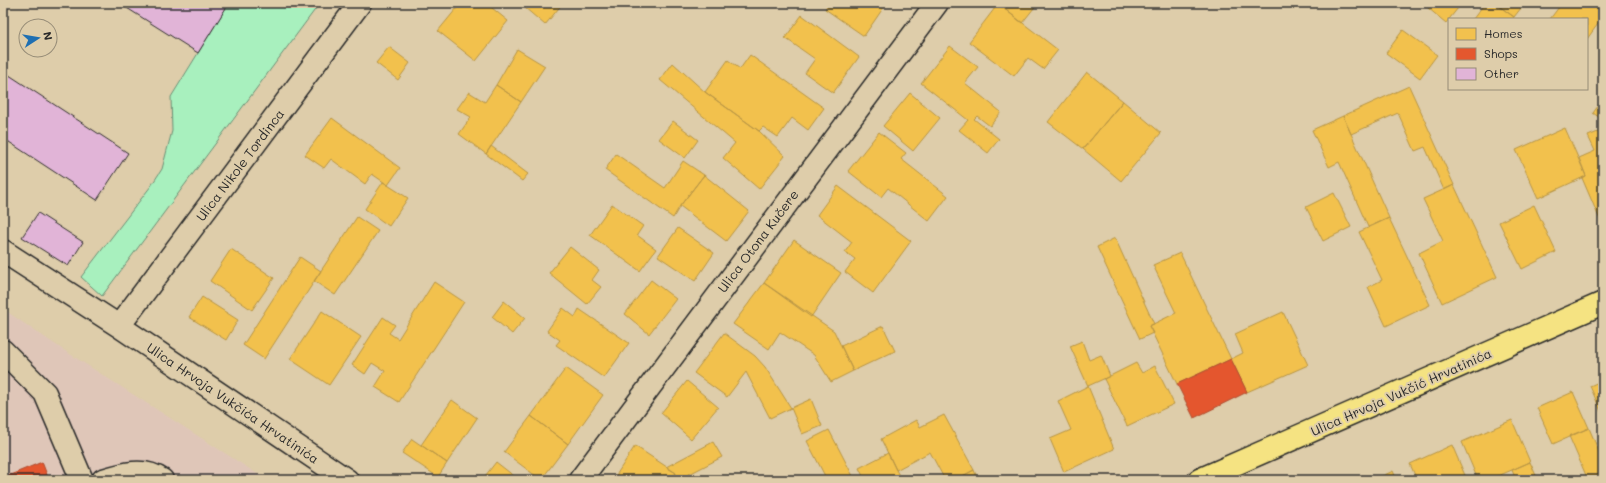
<svg xmlns="http://www.w3.org/2000/svg" width="1606" height="483" font-family="Mali,sans-serif">
<style>
.built{fill:#dfc6b8}
.green{fill:#a8f0be;stroke:#6a8e74}
.homes{fill:#f2c14e;stroke:#b69444}
.shops{fill:#e4572e;stroke:#ac4a2d}
.building{fill:#e1b4d7;stroke:#2b2b2b}
.lines{fill:none;stroke-linecap:round;stroke-linejoin:round}
.minor-casing{stroke:#2b2b2b;stroke-width:25}
.major-casing{stroke:#2b2b2b;stroke-width:25}
.minor{stroke:#decdaa;stroke-width:22}
.major{stroke:#f5e382;stroke-width:22}
.labels{text-anchor:middle;stroke-width:4;stroke-linejoin:round;paint-order:stroke}
.street-label{font-size:13px;fill:#2b2b2b;stroke:#decdaa}
</style>
<rect width="100%" height="100%" fill="#decdaa"/>
<filter id="ink" filterUnits="userSpaceOnUse"><feTurbulence type="fractalNoise" baseFrequency=".025" numOctaves="2"/><feDisplacementMap in="SourceGraphic" scale="8" xChannelSelector="R" yChannelSelector="G"/><feConvolveMatrix kernelMatrix="1 2 1 2 8 2 1 2 1" color-interpolation-filters="sRGB"/></filter>
<g filter="url(#ink)">
<!-- built -->
<path class="built" d="M3,309L62,349L267,480H3Z"/>
<!-- green -->
<path class="green" d="M229,3H320L102,296L81,277L151,186L162,169L172,131L171,97Z"/>
<!-- homes -->
<path class="homes" d="M461,3H486L508,21L476,61L438,31Z
M527,3H563L545,25L524,7Z
M827,3H884L886,4L864,36L825,9L828,4Z
M997,3H1038L1022,23Z
M1422,3H1462L1446,23Z
M1485,3H1495L1514,17L1513,19H1473Z
M1495,3H1525L1514,17Z
M1562,3H1599L1603,6V17L1587,39V19H1550Z
M998,4L1058,50L1043,69L1028,58L1014,76L969,42Z
M802,15L859,57L833,93L805,73L815,59L785,38Z
M1403,30L1437,55L1420,78L1386,53Z
M950,46L978,67L965,83L1001,112L990,126L977,116L974,119L999,139L988,153L959,130L968,120L921,83Z
M389,47L410,63L398,80L376,63Z
M517,49L545,66L521,102L496,85Z
M750,55L824,108L808,130L792,118L778,137L763,127L759,131L705,92L728,60L740,69Z
M673,63L705,92L759,131L785,156L759,189L723,158L735,143L660,80Z
M1087,72L1123,101L1083,149L1048,122Z
M496,85L521,102L486,154L459,134L471,117L457,109L469,92L485,102Z
M1409,86L1454,185L1444,190L1425,147L1415,151L1398,113L1351,134L1343,116Z
M910,93L940,118L913,151L883,126Z
M1603,99V120L1593,113Z
M1123,101L1161,133L1121,181L1083,149Z
M1343,116L1389,218L1368,227L1339,162L1329,167L1312,130Z
M332,118L400,168L388,185L372,174L365,184L331,159L324,168L305,155Z
M673,121L698,140L685,158L659,139Z
M1565,128L1586,176L1538,198L1516,150Z
M1603,130V227L1582,178L1586,176L1579,158L1595,151L1588,136Z
M879,132L906,153L901,159L948,196L929,221L888,188L881,197L848,171Z
M491,146L528,174L522,181L486,154Z
M616,154L665,188L683,161L704,175L680,206L673,218L605,170Z
M704,175L749,211L726,241L680,206Z
M383,182L408,198L389,226L365,209Z
M1454,185L1497,277L1442,303L1419,253L1443,241L1423,199Z
M838,186L911,241L873,293L845,272L855,259L845,252L852,242L817,215Z
M1334,193L1351,227L1323,241L1306,207Z
M612,204L643,226L637,235L656,249L640,271L590,235Z
M1534,205L1556,252L1522,269L1499,222Z
M357,217L378,231L335,295L314,281Z
M1389,218L1430,305L1386,326L1368,287L1382,280L1359,232Z
M678,228L714,253L695,281L658,256Z
M1115,238L1154,324L1149,326L1153,333L1140,339L1097,247Z
M794,240L841,273L811,317L764,283Z
M570,247L599,270L592,280L601,287L587,304L549,273Z
M231,249L274,278L252,310L210,281Z
M1180,253L1231,359L1177,384L1149,326L1176,313L1153,265Z
M300,257L321,271L264,359L243,345Z
M651,280L676,299L649,334L625,314Z
M434,282L464,302L399,402L375,387L385,371L372,363L365,374L352,365L383,317L395,325L389,333L398,339Z
M764,283L834,331L853,371L831,382L814,355L780,332L769,349L733,324Z
M202,297L238,320L226,340L189,317Z
M504,301L525,318L512,334L492,317Z
M563,308L575,317L579,309L629,343L604,378L556,345L560,340L547,331Z
M322,311L361,337L329,385L290,359Z
M1283,312L1308,365L1247,392L1231,359L1243,353L1235,334Z
M883,326L895,351L853,371L841,346Z
M724,333L755,356L765,367L791,408L770,418L746,372L727,397L694,373Z
M1082,341L1089,360L1101,355L1110,376L1088,386L1070,346Z
M1136,363L1142,373L1155,366L1174,404L1127,426L1104,379Z
M566,368L603,395L568,444L531,416Z
M1603,380V416L1590,386Z
M687,381L718,407L691,439L661,413Z
M1088,386L1114,449L1064,472L1050,439L1071,430L1058,401Z
M1573,392L1589,428L1553,444L1537,408Z
M811,399L822,426L802,434L791,408Z
M452,400L477,418L447,463L421,445Z
M944,415L974,470L955,480H945L930,452L896,470L881,439L916,420L920,427Z
M531,416L568,444L541,480L504,452Z
M1512,420L1530,462L1489,480H1478L1462,442Z
M1589,428L1603,461V480H1588L1569,436Z
M829,430L855,480H827L807,441Z
M412,439L447,463L438,477L402,453Z
M713,442L722,457L678,480H672L676,473L666,467Z
M1452,445L1467,480H1417L1410,464Z
M635,446L676,473L672,480H613Z
M888,453L901,480H865L859,468Z
M496,462L519,480H482Z
M1530,462L1538,480H1516L1512,470Z
M974,470L978,480H955Z
M1393,471L1397,480H1374Z"/>
<!-- shops -->
<path class="shops" d="M1231,359L1247,392L1194,418L1177,384Z
M42,462L49,480H3V478Z"/>
<!-- building -->
<path class="building" d="M119,3H229L198,53Z
M3,71L128,153L97,200L3,138Z
M38,213L83,242L68,266L22,237Z"/>
<g class="lines">
<defs>
<path id="minor" d="M3,251L119,326L347,480
M119,326L360,3
M3,351L45,393L82,480
M103,480C122,474 144,467 162,480
M580,480L937,3"/>
<path id="major" d="M1199,480L1603,303"/>
</defs>
<!-- minor casing -->
<use href="#minor" class="minor-casing"/>
<!-- major casing -->
<use href="#major" class="major-casing"/>
<!-- minor -->
<use href="#minor" class="minor"/>
<!-- major -->
<use href="#major" class="major"/>
</g>
</g>
<g class="labels">
<!-- street labels -->
<g class="street-label">
<text transform="translate(240 165) rotate(-53)" y="5">Ulica Nikole Tordinca</text>
<text transform="translate(758 241) rotate(-53)" y="5">Ulica Otona Kučere</text>
<text transform="translate(1401 392) rotate(-24)" y="5">Ulica Hrvoja Vukčić Hrvatinića</text>
<text transform="translate(233 403) rotate(34)" y="5">Ulica Hrvoja Vukčića Hrvatinića</text>
</g>
</g>
<!-- margin -->
<rect width="1606" height="483" fill="none" stroke="#decdaa" stroke-width="16"/>
<rect x="8" y="8" width="1590" height="467" fill="none" stroke="#2b2b2b" stroke-width="1.5" filter="url(#ink)"/>
<!-- legend -->
<rect x="1448" y="18" width="140" height="72" fill="#decdaa" stroke="#968c77"/>
<rect x="1456" y="28" width="20" height="12" fill="#f2c14e" stroke="#968c77"/>
<text x="1484" y="38" font-size="12" fill="#2b2b2b">Homes</text>
<rect x="1456" y="48" width="20" height="12" fill="#e4572e" stroke="#968c77"/>
<text x="1484" y="58" font-size="12" fill="#2b2b2b">Shops</text>
<rect x="1456" y="68" width="20" height="12" fill="#e1b4d7" stroke="#968c77"/>
<text x="1484" y="78" font-size="12" fill="#2b2b2b">Other</text>
<!-- north arrow -->
<g transform="translate(38 38) rotate(78)"><circle r="19" fill="#decdaa" stroke="#968c77"/>
<path d="M0-3L7 15L0 10L-7 15Z" fill="#1f6fb2"/>
<text y="-6" font-size="11" font-weight="bold" text-anchor="middle" fill="#2b2b2b">N</text>
</g>
</svg>
